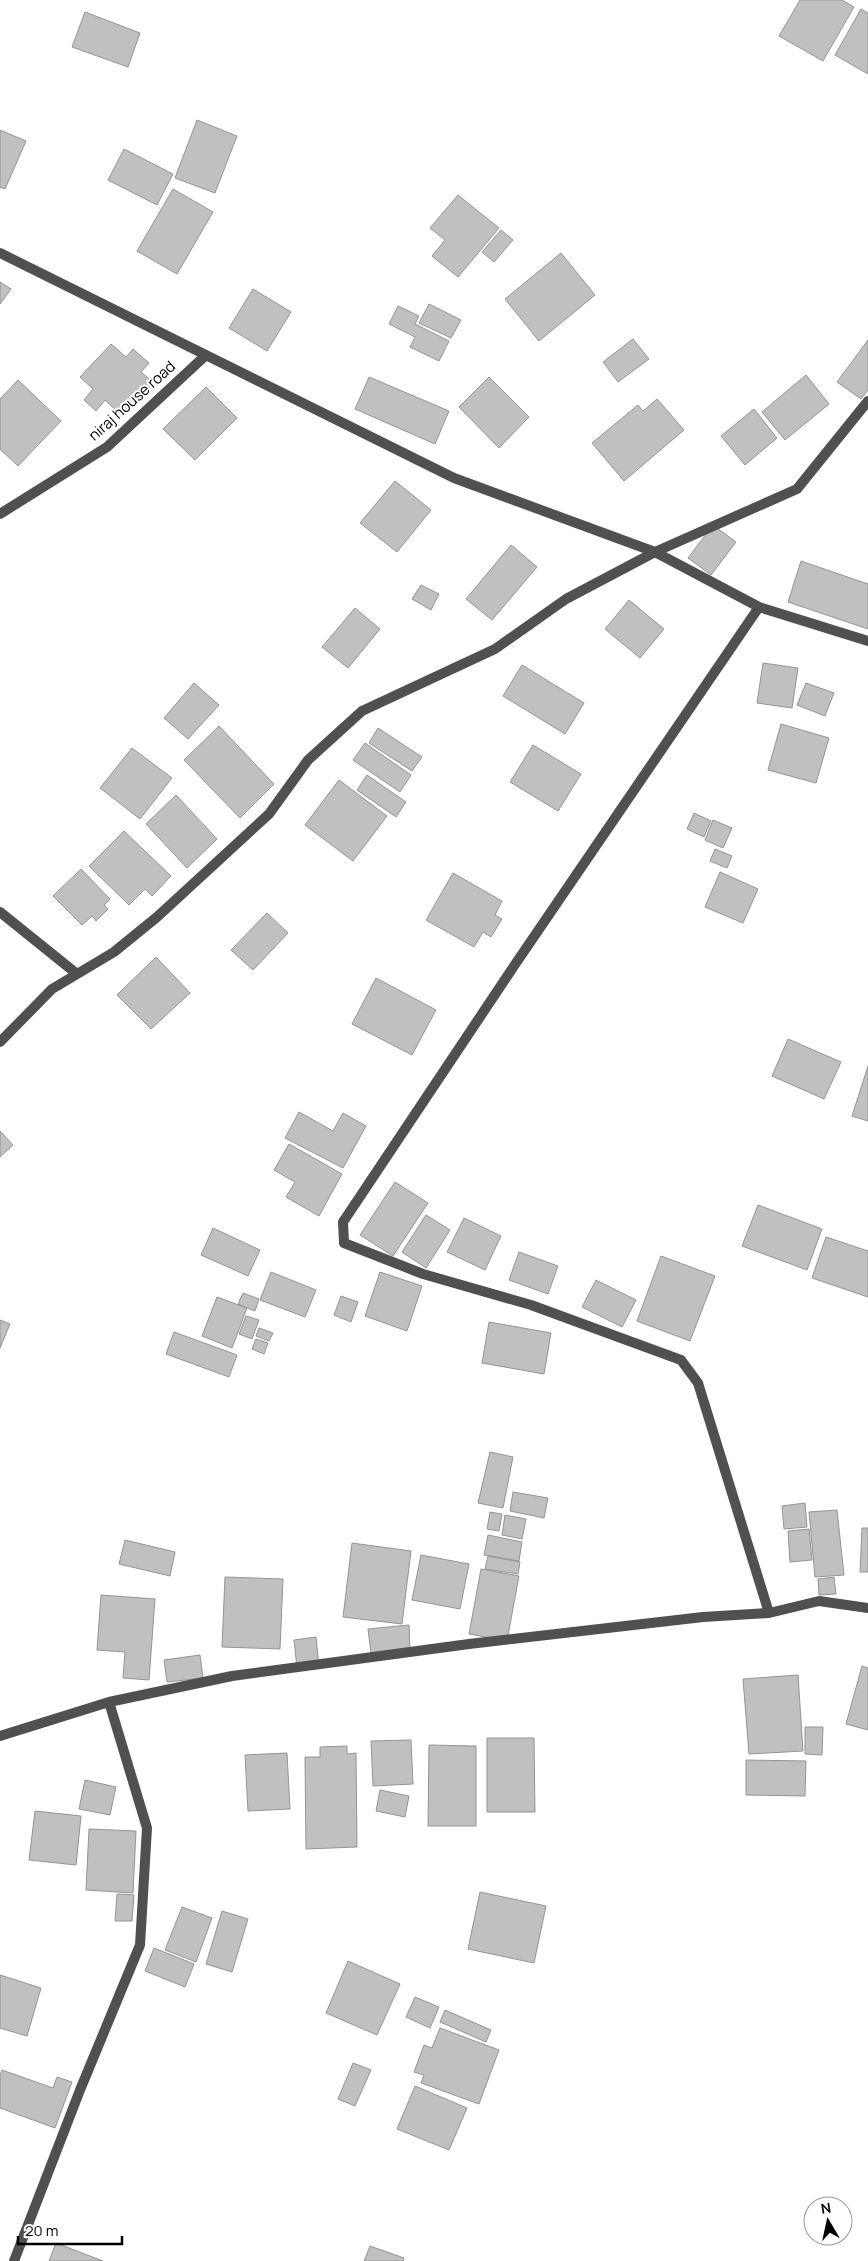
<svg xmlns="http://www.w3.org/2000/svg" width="868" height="2261" font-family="Manrope,sans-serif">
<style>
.building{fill:#c0c0c0;stroke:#949494}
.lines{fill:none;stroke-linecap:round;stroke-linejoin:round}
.minor{stroke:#505050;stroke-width:10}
.labels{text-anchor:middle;stroke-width:4;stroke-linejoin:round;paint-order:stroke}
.street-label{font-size:15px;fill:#000;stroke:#fff}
</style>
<rect width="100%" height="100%" fill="#fff"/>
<!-- building -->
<path class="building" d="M800,0H842L854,7L823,61L779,36Z
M861,9L868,13V74L835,55Z
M85,12L140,33L128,67L72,47Z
M197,120L237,136L215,193L175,178Z
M0,130L26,141L5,189L0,187Z
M124,149L173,174L157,205L108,180Z
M173,189L213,212L177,274L137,251Z
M458,195L499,228L458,277L432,256L445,240L430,228Z
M501,230L513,240L494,262L482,252Z
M561,253L595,295L539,341L505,299Z
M0,282L11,289L0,304Z
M253,289L291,312L267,351L229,328Z
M429,304L461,320L451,338L419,323Z
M398,306L419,316L415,324L449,341L439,361L410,347L415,337L389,324Z
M633,339L649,359L618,382L603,362Z
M868,340V390L861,399L837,382Z
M111,344L126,357L133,349L149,363L141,372L154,383L123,417L105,400L96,411L84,400L93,389L80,377Z
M806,375L829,404L785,440L762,412Z
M369,377L449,411L435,444L355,409Z
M489,377L529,417L499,448L459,407Z
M18,380L61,421L18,466L0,449V399Z
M206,387L237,418L195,460L163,429Z
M657,399L684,430L624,481L592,443L638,405L643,411Z
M754,409L777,438L745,465L721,436Z
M395,481L431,510L397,552L360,523Z
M713,525L736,542L711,575L688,558Z
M511,545L537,567L492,620L466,599Z
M801,561L868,584V629L788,602Z
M421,585L439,594L431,610L412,599Z
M629,600L664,629L640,658L605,629Z
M355,608L380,629L348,668L322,647Z
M763,663L798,668L792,708L757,703Z
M522,665L584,703L565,734L503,696Z
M194,683L219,705L188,739L164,718Z
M806,683L834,693L825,716L797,705Z
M781,724L829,738L816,783L768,770Z
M219,726L274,784L240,818L184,760Z
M378,728L422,757L412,771L369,743Z
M365,743L411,775L400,792L353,760Z
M533,745L581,774L558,811L510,782Z
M132,748L172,778L140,819L100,788Z
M367,775L406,802L396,817L357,790Z
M339,780L387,816L353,861L305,825Z
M176,795L217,839L187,868L146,824Z
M694,813L711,821L704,837L687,829Z
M713,820L732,828L723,848L705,840Z
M124,831L171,876L152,896L145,889L129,905L89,866Z
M715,849L732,856L727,868L710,861Z
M81,869L110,899L104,905L108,909L96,921L92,916L82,925L53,896Z
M720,872L758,889L743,923L705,907Z
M453,873L502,901L495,915L502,919L491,937L483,932L474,947L426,920Z
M267,913L288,933L253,970L231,950Z
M156,957L190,993L151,1029L117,995Z
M376,978L436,1010L412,1055L352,1024Z
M788,1039L841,1062L824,1099L772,1076Z
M868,1066V1121L852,1116Z
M299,1112L333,1131L343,1113L366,1126L343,1168L285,1138Z
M0,1131L13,1145L0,1157Z
M289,1144L342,1174L319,1216L286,1197L295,1182L274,1170Z
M395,1182L428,1203L393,1256L360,1235Z
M758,1205L822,1229L807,1270L742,1246Z
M426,1215L450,1230L426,1268L402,1252Z
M464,1218L501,1236L485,1270L447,1252Z
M213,1228L260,1250L248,1276L201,1255Z
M826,1237L868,1251V1297L812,1278Z
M519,1252L558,1266L548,1294L509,1280Z
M661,1256L715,1276L690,1341L637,1321Z
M271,1272L316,1290L305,1317L260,1300Z
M380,1272L422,1286L407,1331L365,1316Z
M596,1280L636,1300L622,1327L582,1307Z
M243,1293L259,1299L255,1311L238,1304Z
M341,1296L358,1302L351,1322L334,1315Z
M217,1297L247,1308L232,1348L202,1336Z
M246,1316L259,1320L252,1339L239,1334Z
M0,1320L10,1324L0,1348Z
M489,1322L551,1333L544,1374L482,1363Z
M259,1328L273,1333L269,1341L256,1336Z
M174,1332L237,1355L229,1377L166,1354Z
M256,1339L268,1343L264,1354L252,1349Z
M490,1452L513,1457L503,1508L478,1503Z
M513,1492L548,1498L544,1518L510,1511Z
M805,1503L807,1527L784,1529L782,1506Z
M837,1510L844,1575L815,1577L809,1512Z
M490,1512L502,1514L499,1531L487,1529Z
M505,1515L526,1519L522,1539L502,1535Z
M862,1528H868V1572H860Z
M809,1529L812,1560L790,1562L788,1531Z
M488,1535L522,1542L519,1561L484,1555Z
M125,1540L175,1552L170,1576L119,1564Z
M352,1543L411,1551L402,1624L343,1617Z
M421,1555L469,1564L460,1609L412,1600Z
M488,1556L520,1562L518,1574L485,1569Z
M481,1569L519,1576L507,1641L469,1634Z
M225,1577L283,1579L280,1649L222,1647Z
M834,1577L836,1594L819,1595L818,1579Z
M101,1595L155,1599L149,1680L123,1678L125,1652L97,1650Z
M409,1625L410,1650L371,1653L368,1629Z
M316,1637L319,1666L297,1668L294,1640Z
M200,1655L203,1678L167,1682L164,1660Z
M862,1666L868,1668V1730L846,1724Z
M798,1675L803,1751L749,1754L743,1679Z
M805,1727H823L822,1755L805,1754Z
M487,1738H534L535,1812H487Z
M411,1740L413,1784L373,1786L371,1741Z
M429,1745L476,1746V1826H428Z
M347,1746V1754L356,1753L357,1847L306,1849L305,1757H320V1747Z
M287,1753L290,1809L248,1811L245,1755Z
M746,1760L806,1761L805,1796L746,1795Z
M85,1780L116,1787L110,1815L79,1809Z
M380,1790L409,1796L405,1817L376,1811Z
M35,1811L81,1816L76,1865L29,1860Z
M89,1829L136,1831L133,1893L86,1890Z
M480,1892L546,1906L534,1963L468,1949Z
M117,1894L134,1895L132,1921H115Z
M182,1907L212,1918L196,1962L165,1950Z
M222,1911L248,1919L232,1972L206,1964Z
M154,1948L194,1964L185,1987L145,1971Z
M348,1961L400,1984L377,2035L326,2013Z
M0,1975L41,1988L27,2036L0,2028Z
M415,1997L439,2007L430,2028L406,2017Z
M445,2010L491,2030L486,2042L440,2022Z
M440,2028L499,2050L479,2104L421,2083L424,2075L414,2072L424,2045L432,2048Z
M353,2063L371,2070L355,2106L338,2099Z
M2,2070L53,2088L57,2077L72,2082L55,2128L0,2108V2075Z
M415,2086L467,2108L449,2150L397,2129Z
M56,2243L103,2261H49Z
M370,2246L404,2258L403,2261H364Z"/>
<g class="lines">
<!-- minor -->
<path class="minor" d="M0,253L454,478L655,552L759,607L868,641
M0,514L107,447L206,355
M759,607L516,963L343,1222L344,1243L423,1274L531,1305L681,1360L698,1383L769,1613
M0,912L77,974
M0,1042L52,989L114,952L157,917L269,814L308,760L362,711L495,649L566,599L655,552L797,489L868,401
M0,1736L109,1702L232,1676L469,1644L703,1617L769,1613L819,1601L868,1608
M14,2261L80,2090L140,1945L147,1828L109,1702"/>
</g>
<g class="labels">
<!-- street labels -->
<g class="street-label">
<text transform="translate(132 401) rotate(-42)" y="5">niraj house road</text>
</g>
</g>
<!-- north arrow -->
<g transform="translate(828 2221) rotate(351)"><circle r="24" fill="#ffffff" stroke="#999999"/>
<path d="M0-4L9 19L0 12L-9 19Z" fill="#000000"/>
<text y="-8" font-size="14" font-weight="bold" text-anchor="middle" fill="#000000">N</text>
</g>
<!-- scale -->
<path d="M18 2236v8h104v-8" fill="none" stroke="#000000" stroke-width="2.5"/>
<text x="25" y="2236" font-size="15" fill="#000000" stroke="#ffffff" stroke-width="4" paint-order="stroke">20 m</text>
</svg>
